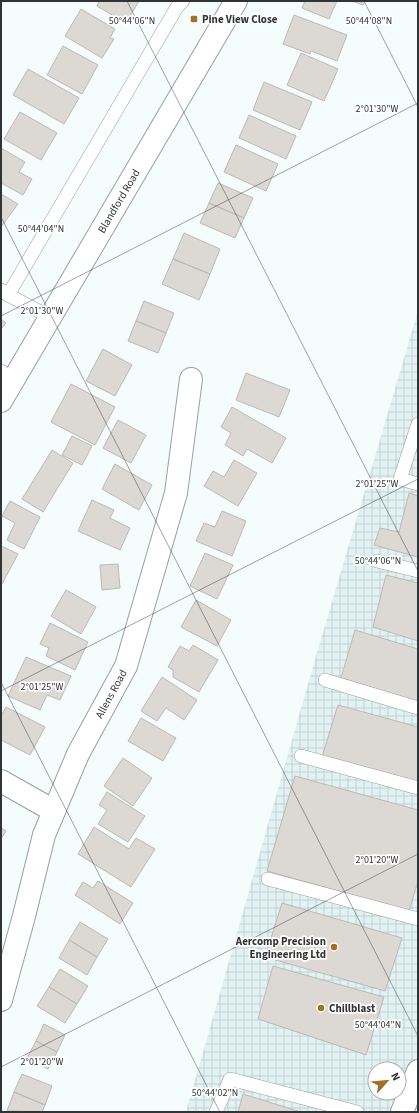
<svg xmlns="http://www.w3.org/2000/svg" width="419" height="1113" font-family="'Source Sans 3',sans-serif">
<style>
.industrial{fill:url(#industrial-grid);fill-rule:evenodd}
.building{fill:#dcd9d5;stroke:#bcb9b5}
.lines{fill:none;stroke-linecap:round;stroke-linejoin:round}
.service-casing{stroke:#999f9f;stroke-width:14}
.minor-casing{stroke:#999f9f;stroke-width:24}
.secondary-casing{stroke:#999f9f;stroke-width:24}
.service{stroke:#fff;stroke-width:13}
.minor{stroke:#fff;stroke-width:22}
.secondary{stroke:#fff;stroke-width:22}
.ticks{fill:none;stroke:#313434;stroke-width:1;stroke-opacity:0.45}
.poi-dot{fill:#a27126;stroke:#fff;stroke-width:1.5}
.labels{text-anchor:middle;stroke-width:3.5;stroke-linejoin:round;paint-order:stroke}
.poi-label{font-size:11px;font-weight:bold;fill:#313434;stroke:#fff;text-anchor:start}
.street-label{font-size:11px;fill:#313434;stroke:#fff}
.ticks-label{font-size:10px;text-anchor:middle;fill:#313434;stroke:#fff;stroke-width:3.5;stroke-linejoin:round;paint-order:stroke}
</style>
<defs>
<pattern id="industrial-grid" width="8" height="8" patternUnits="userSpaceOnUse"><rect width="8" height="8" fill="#e2f2f3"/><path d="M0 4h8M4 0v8" fill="none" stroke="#c2d0d1"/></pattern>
</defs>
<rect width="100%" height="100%" fill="#f5fcfc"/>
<!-- industrial -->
<path class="industrial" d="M418,311V1112H186L316,656ZM375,1069H399V1093H375Z"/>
<!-- building -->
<path class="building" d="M99,1H139L126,23L97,6Z
M305,1H337L329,19L302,8Z
M352,1H365L363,5Z
M81,9L115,29L110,38L114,39L102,58L65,36Z
M294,15L347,35L337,61L311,51L310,54L283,44Z
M63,46L98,65L82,94L47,75Z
M301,53L338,69L324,101L287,85Z
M28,69L79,98L64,124L13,95Z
M264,82L312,102L300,130L253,110Z
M20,112L57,133L41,160L4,139Z
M249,115L296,136L286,159L239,138Z
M236,145L278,164L266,191L224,172Z
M1,148L25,162L19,172L32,179L23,195L1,183Z
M218,183L253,198L244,218L209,203Z
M1,194L18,204L1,227Z
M209,203L244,218L235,238L200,223Z
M184,233L220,249L210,274L173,259Z
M173,259L210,274L199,300L162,284Z
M144,301L174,313L166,333L136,321Z
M1,319L6,323L1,329Z
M136,321L166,333L158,353L128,341Z
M103,349L132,365L115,396L86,381Z
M246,373L290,390L279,417L236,400Z
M71,384L115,407L95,445L51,422Z
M232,407L286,438L272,463L247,449L243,456L225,445L231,433L221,427Z
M118,420L146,435L131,463L103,448Z
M72,436L92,446L82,465L62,455Z
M52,450L73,463L43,512L22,499Z
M234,460L257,473L238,506L204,486L213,471L224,477Z
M115,464L152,485L139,510L102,489Z
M409,493L418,496V557L374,545L380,528L399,532Z
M92,500L114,510L110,518L130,528L120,550L78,531Z
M10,501L40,517L24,549L7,540L15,523L2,516Z
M222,511L246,521L232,556L196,541L204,523L215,527Z
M1,546L18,554L2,584H1Z
M205,553L233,565L217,599L190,586Z
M118,564L120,588L102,590L100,565Z
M386,575L418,583V641L373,627Z
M66,590L96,607L81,634L51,616Z
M196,600L231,620L217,646L181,627Z
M50,623L88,642L75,670L46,656L49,648L40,644Z
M355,630L418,649V702L341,678Z
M193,645L218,660L199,692L173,677V670L168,667L180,646L189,651Z
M26,657L71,676L60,700L47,695L40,710L8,696Z
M162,677L197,700L184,720L166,708L157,721L141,711Z
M338,705L418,727V785L322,757Z
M6,707L45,727L30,755L1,740V716Z
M141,718L176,738L163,761L128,741Z
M123,758L152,778L133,806L104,786Z
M295,776L418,810V881L409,911L267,871Z
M107,792L145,816L128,842L98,824L107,810L99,805Z
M94,827L129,849L136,838L155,849L131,887L78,854Z
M1,828L6,831L1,839Z
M98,881L133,903L120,924L75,895L83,882L93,888Z
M282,903L402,938L385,991L265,957Z
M80,922L108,939L97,957L69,940Z
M69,940L97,957L87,975L59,958Z
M273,966L384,997L366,1055L258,1019Z
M60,969L88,986L77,1004L49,987Z
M49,987L77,1004L65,1023L37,1006Z
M44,1024L65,1035L57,1052L36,1041Z
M36,1041L57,1052L48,1069L27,1058Z
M22,1074L52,1086L45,1105L14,1092Z
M14,1092L45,1105L42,1112L7,1111Z
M243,1094L301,1112H238Z"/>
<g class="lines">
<defs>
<path id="service" d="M1,290L8,295L50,317
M8,295L177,7L183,1
M1,371L14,380
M418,424L400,479L418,484
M377,561L418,571
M325,680L418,708
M301,756L418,788
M268,879L418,919
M216,1112L230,1079L357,1112"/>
<g id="minor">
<path d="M1,781L54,811"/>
<path id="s1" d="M1,1000L24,916L44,835L78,754L126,666L176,493L191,379"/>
<path d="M402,1112L418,1071"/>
</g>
<g id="secondary">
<path id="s2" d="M1,401L236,1"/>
</g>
</defs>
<!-- service casing -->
<use href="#service" class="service-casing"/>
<!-- minor casing -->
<use href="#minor" class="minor-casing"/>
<!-- secondary casing -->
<use href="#secondary" class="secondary-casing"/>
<!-- service -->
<use href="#service" class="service"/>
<!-- minor -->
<use href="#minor" class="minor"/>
<!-- secondary -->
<use href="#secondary" class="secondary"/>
</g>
<!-- ticks -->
<path class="ticks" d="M127,1L418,571M364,1L418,107M1,217L418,1036M1,316L418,103M1,682L220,1112M1,691L418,479M1,1067L418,854"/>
<!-- markers -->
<g class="poi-dot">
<rect x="190" y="15" width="8" height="8" rx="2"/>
<circle cx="334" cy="947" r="4"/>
<circle cx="321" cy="1008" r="4"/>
</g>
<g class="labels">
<!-- poi labels -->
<g class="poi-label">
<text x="202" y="23">Pine View Close</text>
<text x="326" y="945" text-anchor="end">Aercomp Precision<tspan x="326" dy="13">Engineering Ltd</tspan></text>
<text x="329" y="1012">Chillblast</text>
</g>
<!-- street labels -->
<g class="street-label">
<text dy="4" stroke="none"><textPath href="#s2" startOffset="232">Blandford Road</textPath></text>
<text dy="4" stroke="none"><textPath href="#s1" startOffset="327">Allens Road</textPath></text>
</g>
</g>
<g class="ticks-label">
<text x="132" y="24">50°44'06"N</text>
<text x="369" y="24">50°44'08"N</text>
<text x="377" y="112">2°01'30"W</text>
<text x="41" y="232">50°44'04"N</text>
<text x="42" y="314">2°01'30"W</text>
<text x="377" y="487">2°01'25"W</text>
<text x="378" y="564">50°44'06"N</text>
<text x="42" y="690">2°01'25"W</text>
<text x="377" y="863">2°01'20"W</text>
<text x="378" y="1028">50°44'04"N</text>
<text x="42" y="1065">2°01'20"W</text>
<text x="215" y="1096">50°44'02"N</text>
</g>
<!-- border -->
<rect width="419" height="1113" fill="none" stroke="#313434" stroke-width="4"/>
<!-- north arrow -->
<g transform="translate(387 1081) rotate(63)"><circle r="19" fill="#ffffff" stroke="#adaeae"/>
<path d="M0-3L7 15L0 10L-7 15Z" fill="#a27126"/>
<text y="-6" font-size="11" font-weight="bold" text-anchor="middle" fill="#313434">N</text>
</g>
</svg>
